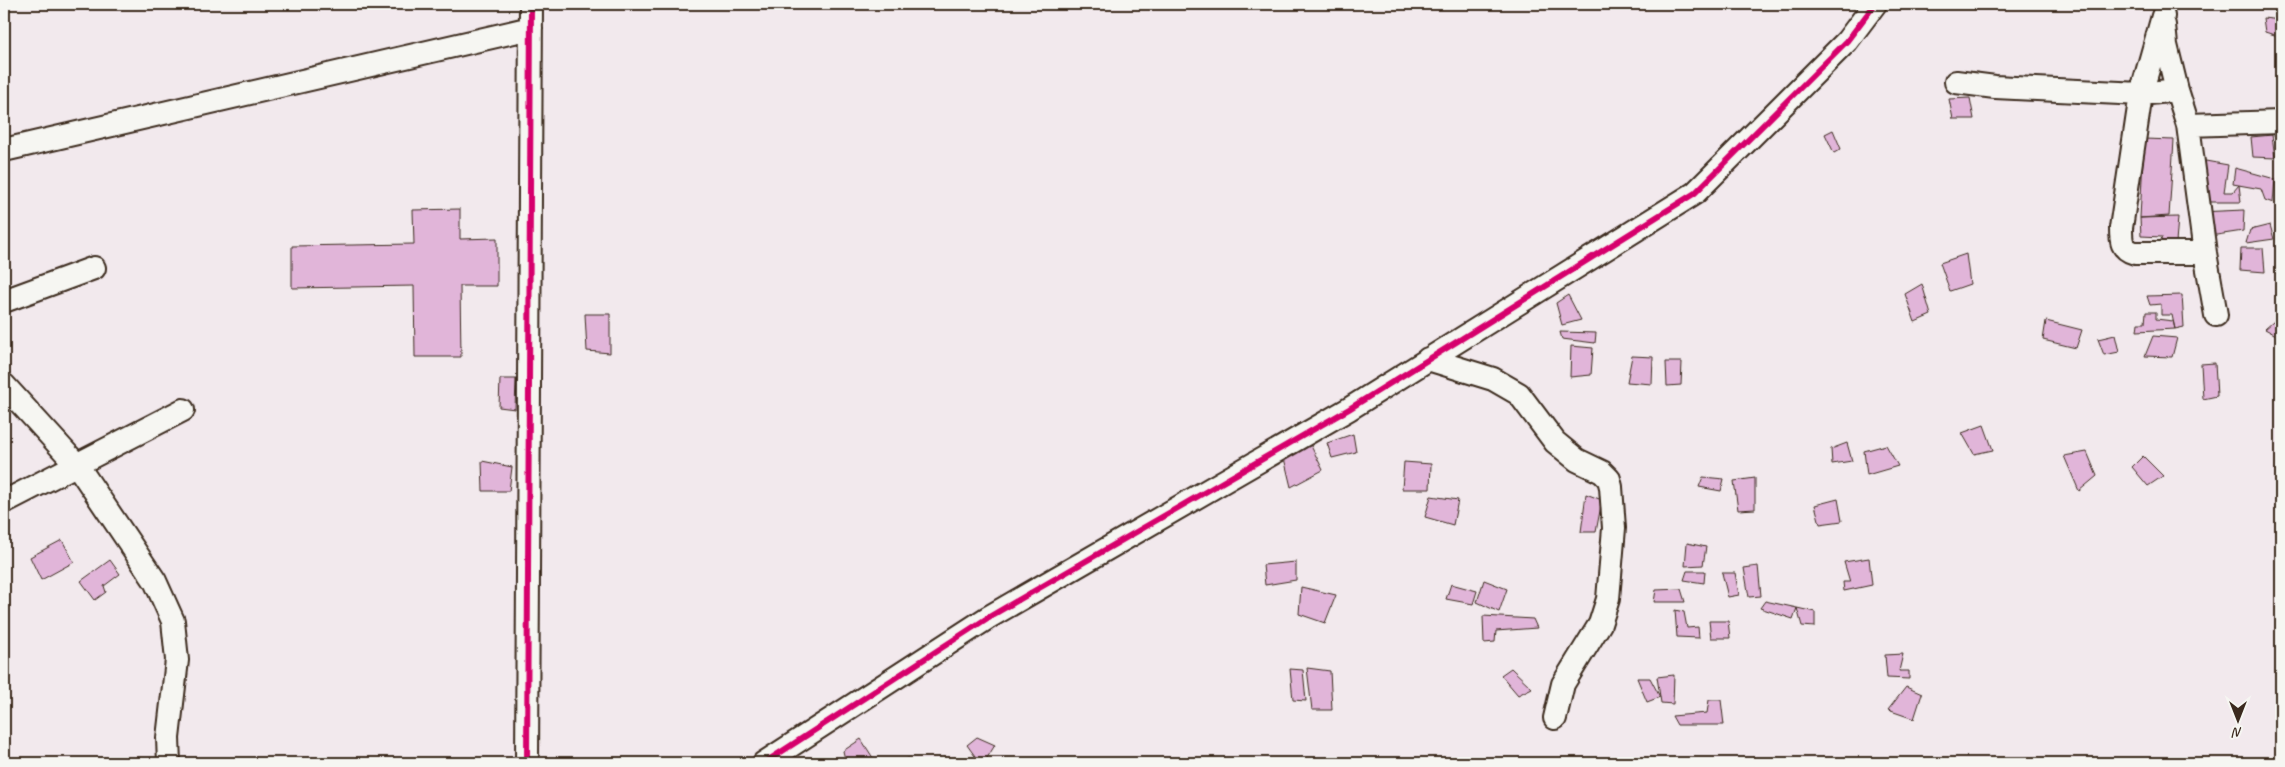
<svg xmlns="http://www.w3.org/2000/svg" width="2285" height="767" font-family="Caveat,sans-serif">
<style>
.building{fill:#e1b5d9;stroke:#3b2a1e}
.lines{fill:none;stroke-linecap:round;stroke-linejoin:round}
.street-casing{stroke:#3b2a1e;stroke-width:26}
.street{stroke:#f6f6f2;stroke-width:22}
.cycleway-casing{stroke:#f6f6f2;stroke-width:9}
.cycleway{stroke:#d6006c;stroke-width:6}
</style>
<rect width="100%" height="100%" fill="#f2e9ed"/>
<filter id="ink" filterUnits="userSpaceOnUse"><feTurbulence type="fractalNoise" baseFrequency=".02" numOctaves="2"/><feDisplacementMap in="SourceGraphic" scale="10" xChannelSelector="R" yChannelSelector="G"/><feConvolveMatrix kernelMatrix="1 2 1 2 8 2 1 2 1" color-interpolation-filters="sRGB"/></filter>
<g filter="url(#ink)">
<!-- building -->
<path class="building" d="M2263,18L2281,20V37L2265,32Z
M1970,98L1974,119H1953L1949,99Z
M1833,130L1841,149L1834,153L1825,134Z
M2272,135L2275,158L2253,157L2251,137Z
M2144,139L2174,140L2169,216L2140,218Z
M2200,160L2228,165L2224,192H2233L2239,185L2241,202H2208Z
M2235,168L2275,179L2273,203L2265,200L2261,189L2233,184Z
M460,209V239L497,238V286H460L461,357H415L414,286L292,288V246L414,244L413,210Z
M2244,210L2243,231L2210,236L2199,212Z
M2178,217L2176,243L2159,246L2162,237L2141,236L2140,218Z
M2270,225L2274,239L2246,243L2250,230Z
M2241,248H2263L2265,272L2240,270Z
M1966,254L1970,284L1950,291L1940,263Z
M1922,284L1931,315L1915,322L1905,294Z
M1568,295L1581,320L1562,325L1556,303Z
M2182,295L2184,327L2175,329L2172,315H2161V304L2150,305L2147,296Z
M2146,312H2156V319L2173,321L2175,329L2137,331L2138,323H2145Z
M585,314H610V353L587,351Z
M2281,315V334L2278,336L2265,329Z
M2046,321L2082,330L2076,348L2043,340Z
M1560,332L1596,333L1595,343L1562,339Z
M2115,335L2119,352L2104,355L2098,339Z
M2153,336L2177,338L2172,357L2145,356Z
M1571,346L1593,348L1591,375L1570,377Z
M1632,356L1653,357L1652,384L1627,382Z
M1666,362H1682L1681,385L1667,386Z
M2215,363L2217,396L2203,399L2201,364Z
M500,379H516L515,409L499,407Z
M1984,425L1993,450L1974,454L1962,433Z
M1353,434L1356,452L1332,458L1327,443Z
M1847,443L1852,461L1832,464L1831,449Z
M1310,444L1323,470L1291,487L1284,458Z
M1886,445L1898,466L1867,475L1864,451Z
M2087,452L2097,476L2079,491L2064,456Z
M2143,456L2163,476L2148,486L2132,467Z
M482,461L512,467L509,491H483Z
M1404,462L1431,464L1430,489H1402Z
M1703,477L1724,479L1721,491L1699,487Z
M1755,478V509L1738,510L1734,481Z
M1586,494L1602,500L1596,532H1581Z
M1431,496L1458,500L1453,525L1425,517Z
M1838,499L1842,521L1820,524L1815,505Z
M62,540L74,562L41,580L30,557Z
M1687,543L1706,547L1703,565L1685,566Z
M1869,558L1872,585L1844,591L1843,582H1850L1844,562Z
M110,560L120,574L104,586L106,592L95,600L81,581Z
M1296,562V580L1265,585L1263,565Z
M1758,566L1761,596L1749,597L1744,568Z
M1687,571H1705L1704,583L1684,580Z
M1722,573H1735L1739,595L1728,597Z
M1484,580L1507,589L1499,612L1477,602Z
M1451,584L1477,591L1473,604L1446,599Z
M1301,587L1336,595L1325,623L1299,614Z
M1681,589L1685,602H1654L1656,590Z
M1765,601L1797,608L1793,619L1760,608Z
M1797,608L1815,612V627L1802,626Z
M1675,610L1684,612L1687,628L1698,627L1699,638L1677,637Z
M1483,616L1533,619L1537,628L1496,631L1495,642L1484,643Z
M1709,621H1728L1730,638H1711Z
M1903,654L1899,671H1909V679L1887,678L1885,655Z
M1307,668L1330,671L1332,710H1312Z
M1511,668L1532,688L1518,695L1501,675Z
M1290,669L1303,670L1306,701L1293,700Z
M1674,675L1673,704L1661,703L1657,677Z
M1637,678H1650L1660,697L1647,702Z
M1906,687L1922,694L1914,719L1888,710Z
M1709,700H1721L1724,725H1677L1672,716L1707,713Z
M977,737L995,745L984,763H980L967,745Z
M861,739L875,761L873,763H846L843,751Z
M908,758L915,763H902Z"/>
<g class="lines">
<defs>
<path id="street" d="M2163,16L2141,94L2121,228C2121,241 2121,249 2135,253H2205
M2164,25L2166,45L2177,90L2188,125L2205,253L2216,315
M1956,82L1995,87L2141,94L2177,90
M2188,125L2281,122
M4,150L531,28
M4,301L94,268
M1428,359L1493,379L1519,394L1555,442L1577,460L1602,472L1609,479L1611,487L1614,528L1608,599L1600,624L1563,684L1555,718
M4,385L77,465L155,581L173,621L177,660L168,738L169,763
M4,502L183,410
M527,763L531,4
M764,763L989,617L1349,409L1695,193L1847,41L1875,4"/>
</defs>
<!-- street casing -->
<use href="#street" class="street-casing"/>
<!-- street -->
<use href="#street" class="street"/>
<defs>
<path id="cycleway" d="M527,763L531,4
M764,763L989,617L1349,409L1695,193L1847,41L1875,4"/>
</defs>
<!-- cycleway casing -->
<use href="#cycleway" class="cycleway-casing"/>
<!-- cycleway -->
<use href="#cycleway" class="cycleway"/>
</g>
</g>
<!-- margin -->
<rect width="2285" height="767" fill="none" stroke="#f6f6f2" stroke-width="20"/>
<rect x="10" y="10" width="2265" height="747" fill="none" stroke="#3b2a1e" stroke-width="2" filter="url(#ink)"/>
<!-- north arrow -->
<g transform="translate(2238 720) rotate(180)" stroke="#f6f6f2" stroke-width="4" paint-order="stroke">
<path d="M0-4L9 19L0 12L-9 19Z" fill="#3b2a1e"/>
<text y="-8" font-size="14" font-weight="bold" text-anchor="middle" fill="#3b2a1e">N</text>
</g>
</svg>
